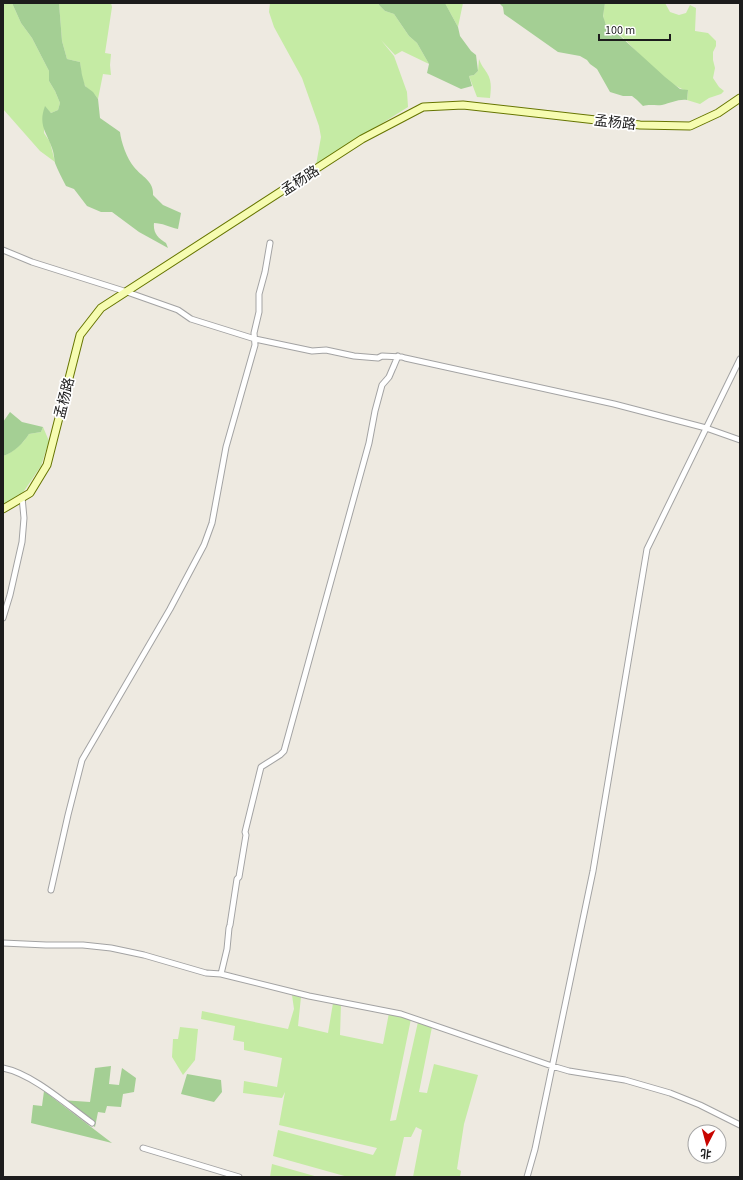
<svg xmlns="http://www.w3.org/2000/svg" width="743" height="1180" font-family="'Source Sans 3','Noto Sans SC',sans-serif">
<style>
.grass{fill:#c5eba4}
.forest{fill:#a4cf94}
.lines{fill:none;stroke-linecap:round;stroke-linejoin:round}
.minor-casing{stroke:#a3a3a3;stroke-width:7}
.secondary-casing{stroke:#667500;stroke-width:9}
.minor{stroke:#fff;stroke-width:5}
.secondary{stroke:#f6fcb1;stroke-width:7}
.labels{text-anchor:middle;stroke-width:3.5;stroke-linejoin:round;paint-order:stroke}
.street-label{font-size:14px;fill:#1c1c1c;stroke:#fff}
</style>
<rect width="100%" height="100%" fill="#eeeae1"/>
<!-- grass -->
<path class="grass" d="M3,3H12L21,23L32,38L49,71V81L55,91L60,103L58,110L51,113L45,107L44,133L50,142L55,162L40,151L3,109Z
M59,3H111L112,7L105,53L111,54L110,65L111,75L103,74L98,99C95,94 91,92 87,88C81,82 81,69 80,62L67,59L62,41Z
M270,3H378L379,5L385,11L394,14L409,36L417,43L429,64L402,51L395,55L381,40L394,56L407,92L408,107L316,165L321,137L319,126L302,78L274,27L269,12Z
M445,3H463L458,27Z
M605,3H665L670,12L679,15L686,13L690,5L696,8L695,31L708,33L716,41V46L713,52V60L715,68L713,78L719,87L724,91L721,94L709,98L700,104L687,100L688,91C666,86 638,51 621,36C616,32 609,29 606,24C601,18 604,10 605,3Z
M479,59C481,65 484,68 487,73C492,81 491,89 490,98L477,97L469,76L474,75L478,71Z
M43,427L49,441L41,466L22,494L3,505V456C13,453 24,442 29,434L41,432Z
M292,995L301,997L298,1026L328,1033L333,1003L341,1004L340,1035L383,1044L389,1013L411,1019L390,1121L396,1120L418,1022L432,1027L419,1092L427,1093L434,1064L478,1075L464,1124L457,1169L461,1171L460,1177H413L422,1130L416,1127L411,1137H404L395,1177H348L273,1156L278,1130L373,1155L377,1148L279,1125L285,1092L282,1098L243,1093L244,1081L277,1087L282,1058L244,1050V1042L233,1040L235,1026L201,1019L202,1011L288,1029L294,1009Z
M180,1027L198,1029L195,1060L183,1075L172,1057L173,1039H178Z
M272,1164L318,1177H270Z"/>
<!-- forest -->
<path class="forest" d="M12,3H59L62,41L67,59L80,62L82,75L85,86L93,92L98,99L100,118L120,132C121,142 127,159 134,167C142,177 154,181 153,195L163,205L181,213L178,229C169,227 162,223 154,223C153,233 158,238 166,243L168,248L139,232L112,212H101L87,206L74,189L66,186C62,178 58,171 55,163C54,158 54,153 52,148C46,131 38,125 45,106L51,113L58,110L60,103L55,91L49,81V71L32,38L21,23Z
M378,3H445L458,27L460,36L471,51L476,55L478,71L474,75L469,76L472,86L461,89L427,73L429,64L417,43L409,36L394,14L385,11L379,5Z
M499,3H605L603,16L606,25L620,36L665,77L680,89L688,90L687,100C678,99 671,103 662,105C656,106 650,104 643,106L637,100L632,96H623L610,92L597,69L590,64L587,60L580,56L558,52L504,14L503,7Z
M10,412L22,422L43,427L41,432L29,434C23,443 14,453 3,456V422Z
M111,1066L109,1084L119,1085L122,1068L136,1078L134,1092L123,1094L121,1107L107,1106L105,1113L98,1112L95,1127L61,1100L90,1102L95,1068Z
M187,1074L221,1080L222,1092L214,1102L181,1094Z
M44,1091L112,1143L31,1123L33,1105L42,1106Z"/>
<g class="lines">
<defs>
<path id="minor" d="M3,250L32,262L127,292L178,310L191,319L255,339L312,351L326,350L354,356L378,358L382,356L402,357L405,358L614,404L706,428L740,440
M3,618L10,595L22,542L24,518L22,497
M51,890L68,815L82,760L170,609L204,545L212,523L226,447L255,345L254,333L259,312V294L265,272L270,243
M3,943L46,945H83L111,948L144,955L206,973L221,974L309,996L401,1014L552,1066L569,1071L625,1080L670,1093L700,1105L740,1125
M221,974L227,949L229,928L230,925L237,879L239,877L246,835L245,832L261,767L280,755L284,751L369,443L375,411L382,385L389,377L398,356L393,368
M3,1068C33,1074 67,1105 92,1123
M143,1148L239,1177
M527,1177L535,1149L593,871L647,549L740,359"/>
<path id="secondary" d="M3,509L30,493L47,465L80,335L101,308L362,139L423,107L463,105L640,125L690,126L718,113L740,98"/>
</defs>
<!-- minor casing -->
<use href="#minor" class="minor-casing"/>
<!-- secondary casing -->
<use href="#secondary" class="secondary-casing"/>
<!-- minor -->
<use href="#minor" class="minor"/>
<!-- secondary -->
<use href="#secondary" class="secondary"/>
</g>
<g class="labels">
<!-- street labels -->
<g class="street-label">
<text transform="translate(615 122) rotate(6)" y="5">孟杨路</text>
<text transform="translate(300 180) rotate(-33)" y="5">孟杨路</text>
<text transform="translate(64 398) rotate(-76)" y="5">孟杨路</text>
</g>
</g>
<!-- border -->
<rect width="743" height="1180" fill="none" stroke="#1c1c1c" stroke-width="8"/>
<!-- north arrow -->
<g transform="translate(707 1144) rotate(186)"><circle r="19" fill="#ffffff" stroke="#a4a4a4"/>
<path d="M0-3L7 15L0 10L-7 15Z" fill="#c80500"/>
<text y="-6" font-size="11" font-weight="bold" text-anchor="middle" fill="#1c1c1c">北</text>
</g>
<!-- scale -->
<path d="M599 34v6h71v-6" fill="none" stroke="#1c1c1c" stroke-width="2"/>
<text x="605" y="34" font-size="12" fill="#1c1c1c" stroke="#ffffff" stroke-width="3" paint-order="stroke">100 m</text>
</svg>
